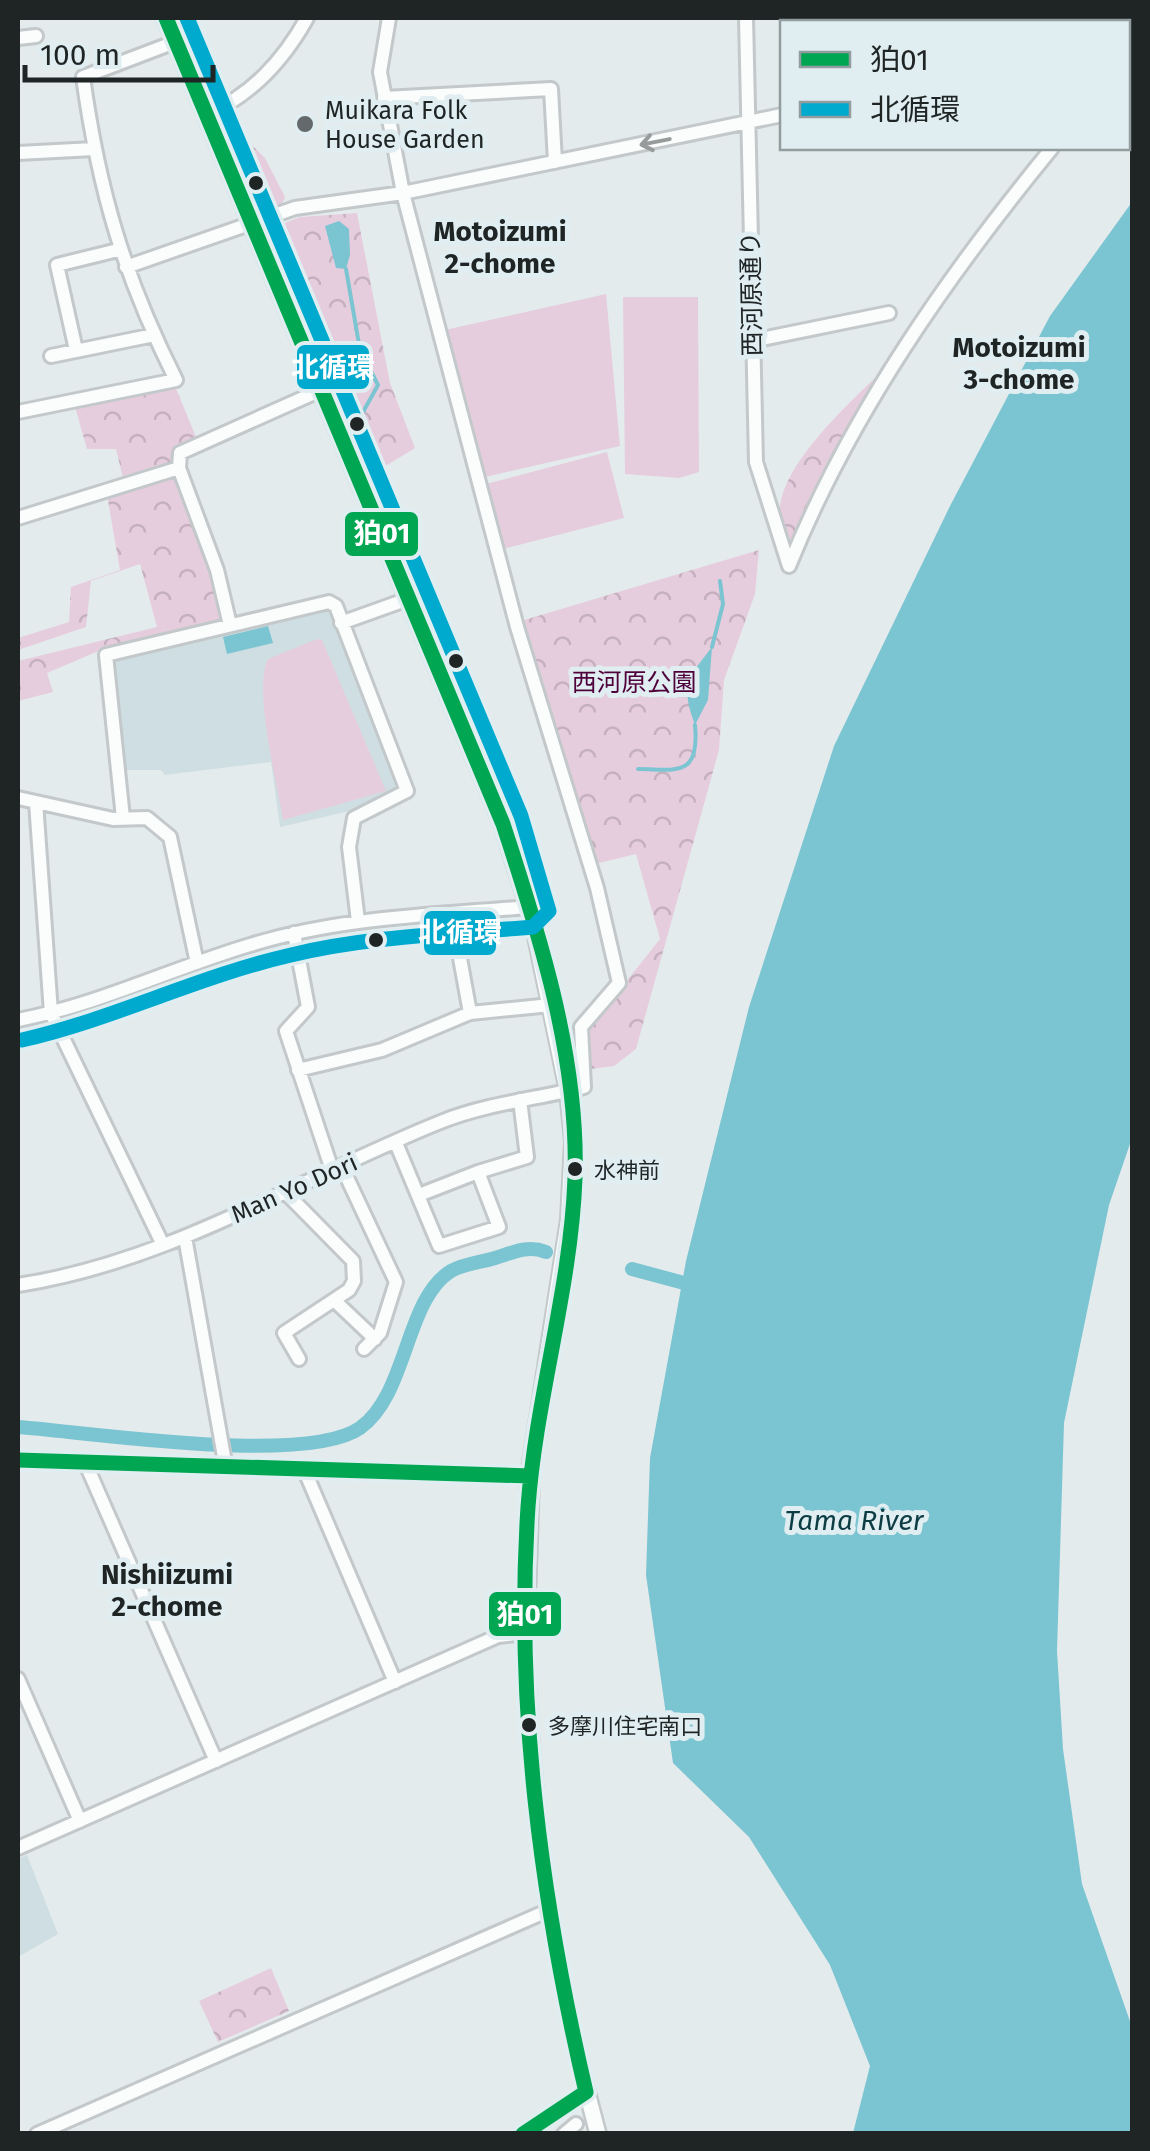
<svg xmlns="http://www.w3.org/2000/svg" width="1150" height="2151" font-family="'Fira Sans','Noto Sans JP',sans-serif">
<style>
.built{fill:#cfdee2}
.forest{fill:url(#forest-crowns)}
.pitch{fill:#e6cdde}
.water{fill:#7bc4d1}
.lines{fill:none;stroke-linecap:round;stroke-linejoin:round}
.stream{stroke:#7bc4d1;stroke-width:4}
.canal{stroke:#7bc4d1;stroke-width:14}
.minor-casing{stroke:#c3c8ca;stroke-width:18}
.tertiary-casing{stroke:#c3c8ca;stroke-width:20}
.secondary-casing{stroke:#c3c8ca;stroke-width:22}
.minor{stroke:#fbfcfc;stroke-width:12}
.tertiary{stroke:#fbfcfc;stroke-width:15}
.secondary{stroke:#fbfcfc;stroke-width:18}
.bus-1-casing{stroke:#e0eef1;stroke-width:22}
.bus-2-casing{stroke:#e0eef1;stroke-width:22}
.bus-1{stroke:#00a651;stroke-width:15}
.bus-2{stroke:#00a9ce;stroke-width:15}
.oneway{stroke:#989b9b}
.poi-dot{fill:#646a6b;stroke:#e0eef1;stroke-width:4}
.bus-dot{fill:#1f2425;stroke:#e0eef1;stroke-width:4}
.labels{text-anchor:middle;stroke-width:10;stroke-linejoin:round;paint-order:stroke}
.bus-label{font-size:22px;fill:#1f2425;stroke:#e0eef1;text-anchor:start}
.poi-label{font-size:25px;fill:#1f2425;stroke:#e0eef1;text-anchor:start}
.street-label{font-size:25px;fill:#1f2425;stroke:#e0eef1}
.park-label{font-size:25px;fill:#4f003b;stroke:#e0eef1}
.neighbourhood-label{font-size:28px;font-weight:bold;fill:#1f2425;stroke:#e0eef1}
.water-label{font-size:28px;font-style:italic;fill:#0d3d44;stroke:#e0eef1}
.line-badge{stroke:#e0eef1;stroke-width:4}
.badge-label{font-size:28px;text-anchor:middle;font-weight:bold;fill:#fff}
</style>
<defs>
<pattern id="forest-crowns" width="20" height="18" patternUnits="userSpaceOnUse" patternTransform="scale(2.5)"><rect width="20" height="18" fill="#e6cdde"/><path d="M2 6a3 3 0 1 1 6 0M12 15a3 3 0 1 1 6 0" fill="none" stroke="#c5b0be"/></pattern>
</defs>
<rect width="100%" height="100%" fill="#e4ebed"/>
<!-- built -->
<path class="built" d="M326,608L331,609L398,793L354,810L280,827L271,762L165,775L161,770H123L108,659Z
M27,1855L58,1934L18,1957V1859Z"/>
<!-- forest -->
<path class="forest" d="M244,137L265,158L285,197L282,204L265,208Z
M357,213L390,383L415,448L374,473L272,232L275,227L300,217Z
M884,369L817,486L790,551C787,539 780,525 780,513C778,466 853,400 884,369Z
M175,386L196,437L177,449L172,465L123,478L116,449H87L75,407Z
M173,475L202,547L223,621L101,650L47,673L53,692L18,701V661L157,627L140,564L91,581L86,627L18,650V638L69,622L71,587L120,570L107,495Z
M759,550L755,594L724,680L719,750L636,1049L614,1066L591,1069L585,1038L590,1027L660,939L636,854L595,864L521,621Z
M271,1968L289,2011L218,2042L199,2001Z"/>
<!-- pitch -->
<path class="pitch" d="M606,294L620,446L485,477L445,330Z
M623,297H698L699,472L679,478L625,474Z
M607,452L624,518L503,549L486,484Z
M317,639L322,640L386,791L283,820C277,782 253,691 268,659Z"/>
<!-- water -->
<path class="water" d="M1132,202V1138L1109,1205L1064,1423L1057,1651L1063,1749L1082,1884L1132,2027V2133H853L870,2066L830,1965L749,1837L673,1763L646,1575L650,1458L686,1261L749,1007L834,746L950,506L1050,316Z
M339,221L349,229L350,255L346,269L336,268L325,226Z
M268,626L273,643L227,654L223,637Z
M712,647L708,700L695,725C680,685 688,678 712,647Z"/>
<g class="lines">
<!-- stream -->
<path class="stream" d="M346,269L360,350L378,385L363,412
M712,647L723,604L720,581
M638,769C675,769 700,779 695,725"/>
<!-- canal -->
<path class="canal" d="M632,1269L684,1283
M18,1427C88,1432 306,1466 360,1428C408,1394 405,1299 451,1271C463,1264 482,1262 495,1258C514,1252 528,1245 546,1252"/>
<defs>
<path id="minor" d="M746,18L756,462L789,566
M1024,18V22
M18,38L36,36
M1128,55L1132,49
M384,98L551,89L555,162
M206,115C252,95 283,61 307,18
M18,153L94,149
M126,267L295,208L403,193L782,115
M752,341L889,313
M76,350L57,265L118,250
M51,356L154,335
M18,412L176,380C124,276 99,192 83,77L175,42
M18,518L179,468
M789,566C851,413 948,275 1052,148
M341,623L408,599
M230,625L217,570L179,468L180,453L321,390
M18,798L113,819L147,818L170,837L197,963
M36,802L51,1013L163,1245
M123,818L106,655L329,602L336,606L407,791L354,818L349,847L358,921
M452,914L470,1013
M294,933L308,1007L286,1031L332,1170
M18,1020C100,1004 170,969 250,945C340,917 435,915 529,907
M298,1070L382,1050L470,1013L551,1005
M396,1143L439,1246L499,1227L478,1172L527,1157L520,1100
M342,1167L396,1282L380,1333L364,1349
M285,1192L353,1261L354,1281L349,1290L284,1333L299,1359
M419,1195L478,1172
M185,1237L226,1468
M18,1285C170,1262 302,1177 443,1121C489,1103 537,1099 584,1087L581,1027L619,983L597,888L517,627L403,193L380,72L389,18
M336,1302L375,1339
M85,1462L216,1761
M304,1469L395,1682
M18,1679L80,1821
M18,1848L498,1636L525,1633
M37,2134L547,1911
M564,2134L576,2124"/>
<path id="tertiary" d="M18,1460L530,1476
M525,1633C530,1805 552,1968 598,2134
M522,2134L586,2092"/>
<path id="secondary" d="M166,18L503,824L534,922L569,1091L574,1141L570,1220L530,1476L525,1633"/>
</defs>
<!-- minor casing -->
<use href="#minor" class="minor-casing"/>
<!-- tertiary casing -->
<use href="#tertiary" class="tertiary-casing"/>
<!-- secondary casing -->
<use href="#secondary" class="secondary-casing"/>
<!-- minor -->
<use href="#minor" class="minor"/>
<!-- tertiary -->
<use href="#tertiary" class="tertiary"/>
<!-- secondary -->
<use href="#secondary" class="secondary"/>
<defs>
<path id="bus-1" d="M166,18L503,824C540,936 579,1059 575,1178C571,1289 536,1397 528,1507C515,1705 541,1900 586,2092L523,2134
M18,1460L530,1476"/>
<path id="bus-2" d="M22,1040C114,1019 199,976 291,955C370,936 452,934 533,927L549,911L521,816L187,18"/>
</defs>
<!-- bus-1 casing -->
<use href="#bus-1" class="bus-1-casing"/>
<!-- bus-2 casing -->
<use href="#bus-2" class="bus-2-casing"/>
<!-- bus-1 -->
<use href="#bus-1" class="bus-1"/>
<!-- bus-2 -->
<use href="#bus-2" class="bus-2"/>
</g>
<!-- one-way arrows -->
<defs><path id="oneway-shaft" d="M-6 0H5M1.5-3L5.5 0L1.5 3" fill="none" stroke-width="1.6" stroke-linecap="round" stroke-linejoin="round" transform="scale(2.5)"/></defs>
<use class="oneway" href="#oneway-shaft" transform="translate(655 142) rotate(169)"/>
<!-- markers -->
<circle class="poi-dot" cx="305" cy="124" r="10"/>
<g class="bus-dot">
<circle cx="256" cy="183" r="9"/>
<circle cx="357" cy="424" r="9"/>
<circle cx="456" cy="661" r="9"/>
<circle cx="376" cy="940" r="9"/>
<circle cx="575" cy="1169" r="9"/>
<circle cx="529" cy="1725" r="9"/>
</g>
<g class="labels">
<!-- bus labels -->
<g class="bus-label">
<text x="594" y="1178">水神前</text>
<text x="548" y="1734">多摩川住宅南口</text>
</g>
<!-- poi labels -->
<g class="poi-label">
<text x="325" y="119">Muikara Folk<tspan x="325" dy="29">House Garden</tspan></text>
</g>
<!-- street labels -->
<g class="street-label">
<text transform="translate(751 294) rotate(-91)" y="9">西河原通り</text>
<text transform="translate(294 1188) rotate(-24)" y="9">Man Yo Dori</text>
</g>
<!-- park labels -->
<g class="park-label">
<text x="634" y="691">西河原公園</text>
</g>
<!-- neighbourhood labels -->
<g class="neighbourhood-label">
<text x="500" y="241">Motoizumi<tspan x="500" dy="32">2-chome</tspan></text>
<text x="1019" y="357">Motoizumi<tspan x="1019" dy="32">3-chome</tspan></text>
<text x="167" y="1584">Nishiizumi<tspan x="167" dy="32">2-chome</tspan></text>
</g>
<!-- water labels -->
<g class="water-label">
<text x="854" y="1530">Tama River</text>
</g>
</g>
<g class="line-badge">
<rect x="295" y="343" width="76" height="48" rx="10" fill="#00a9ce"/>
<rect x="343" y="510" width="77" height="48" rx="10" fill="#00a651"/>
<rect x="422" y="909" width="76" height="48" rx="10" fill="#00a9ce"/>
<rect x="487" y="1590" width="76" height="48" rx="10" fill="#00a651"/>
</g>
<g class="badge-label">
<text x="333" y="377">北循環</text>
<text x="382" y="543">狛01</text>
<text x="460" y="942">北循環</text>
<text x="525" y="1624">狛01</text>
</g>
<!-- border -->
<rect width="1150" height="2151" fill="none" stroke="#1f2425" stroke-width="40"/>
<!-- legend -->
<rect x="780" y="20" width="350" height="130" fill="#e0eef1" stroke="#939d9f" stroke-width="2.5"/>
<rect x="800" y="52" width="50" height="15" fill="#00a651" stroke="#939d9f" stroke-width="2.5"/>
<text x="870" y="70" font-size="30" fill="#1f2425">狛01</text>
<rect x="800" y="102" width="50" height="15" fill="#00a9ce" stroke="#939d9f" stroke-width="2.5"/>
<text x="870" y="120" font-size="30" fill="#1f2425">北循環</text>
<!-- scale -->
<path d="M25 65v15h188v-15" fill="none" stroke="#1f2425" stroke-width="5"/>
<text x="40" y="65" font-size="30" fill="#1f2425" stroke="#e0eef1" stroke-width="8" paint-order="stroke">100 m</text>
</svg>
